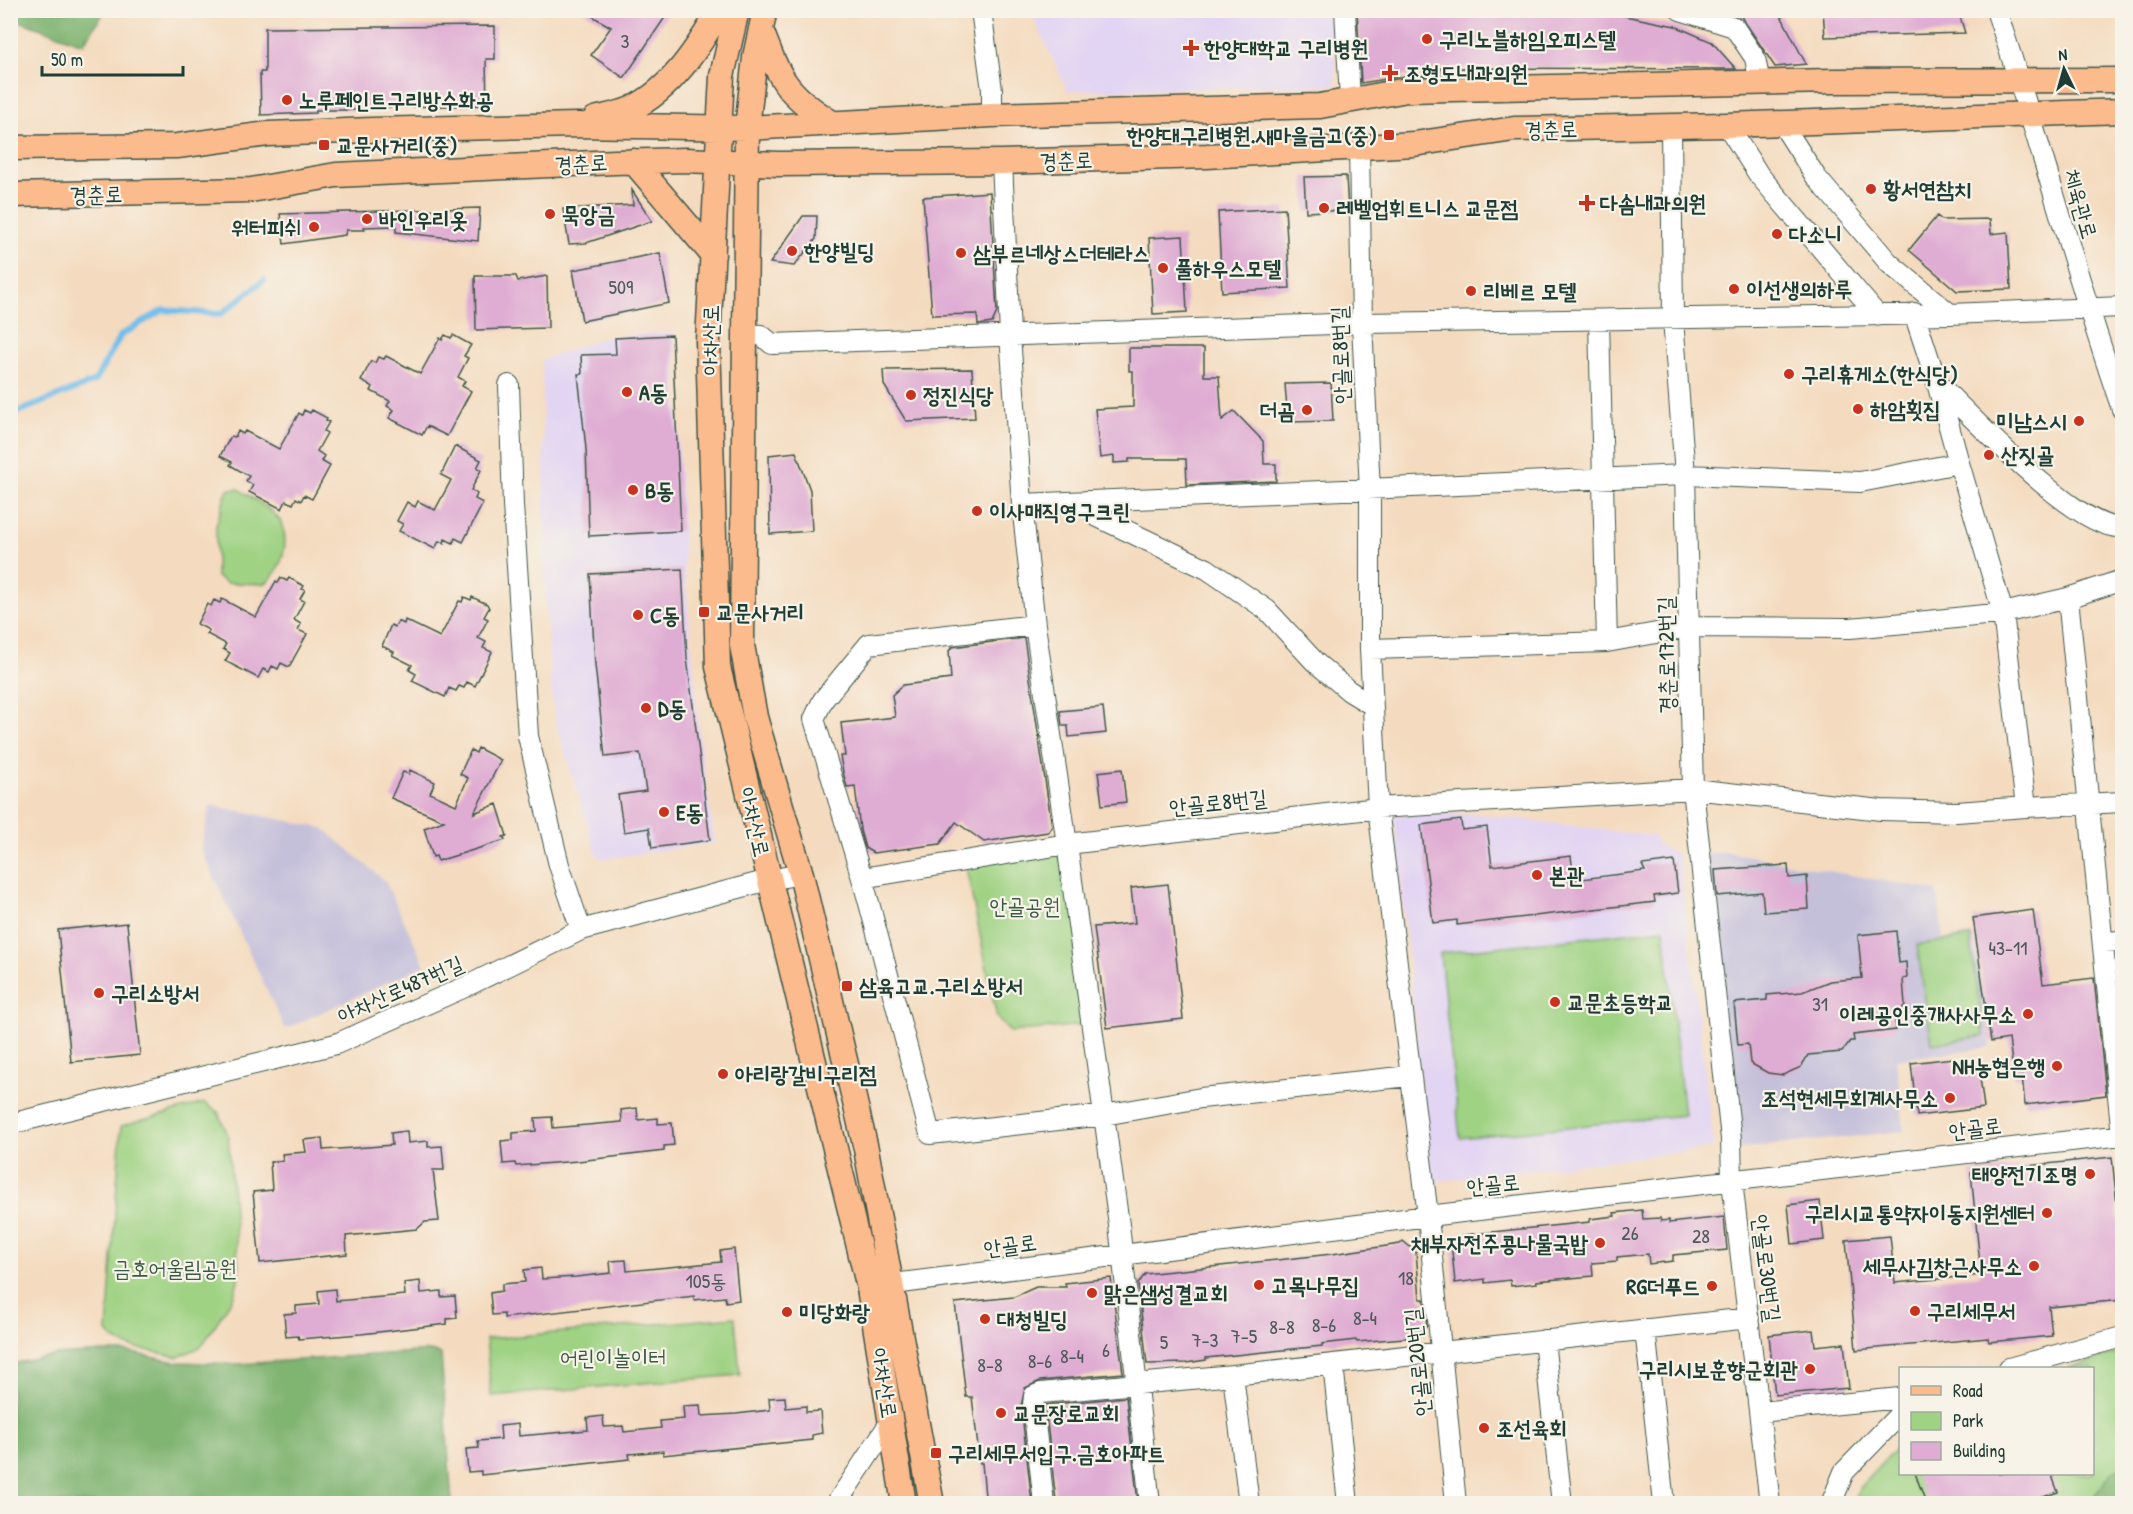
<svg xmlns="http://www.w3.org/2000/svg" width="2133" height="1514" font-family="'Patrick Hand','Poor Story',sans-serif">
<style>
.built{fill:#e2d4f3}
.industrial{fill:#c5c0da}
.green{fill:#9fd283;stroke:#5f885c;stroke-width:1.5}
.forest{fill:#7fb471;stroke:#4f7852;stroke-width:1.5}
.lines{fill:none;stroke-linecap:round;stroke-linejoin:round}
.stream{stroke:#71bdea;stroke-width:6}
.building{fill:#dfacd3}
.minor-casing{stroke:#3f5549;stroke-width:22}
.major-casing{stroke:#3f5549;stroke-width:27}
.minor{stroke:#fff;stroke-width:20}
.major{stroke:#fbbb8d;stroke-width:24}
.poi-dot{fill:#c8321e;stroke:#f7f3e8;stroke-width:2}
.labels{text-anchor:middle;stroke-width:4.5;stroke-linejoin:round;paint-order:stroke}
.number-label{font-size:20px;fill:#4f595c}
.poi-label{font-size:22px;font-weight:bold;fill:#1f3d34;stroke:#f7f3e8;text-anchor:start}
.street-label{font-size:22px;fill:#1f3d34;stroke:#f7f3e8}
.park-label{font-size:22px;fill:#395b44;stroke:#f7f3e8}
</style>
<rect width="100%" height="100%" fill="#f7f3e8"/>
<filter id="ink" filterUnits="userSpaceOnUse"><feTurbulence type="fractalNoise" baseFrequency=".0167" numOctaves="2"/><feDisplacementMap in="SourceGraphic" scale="12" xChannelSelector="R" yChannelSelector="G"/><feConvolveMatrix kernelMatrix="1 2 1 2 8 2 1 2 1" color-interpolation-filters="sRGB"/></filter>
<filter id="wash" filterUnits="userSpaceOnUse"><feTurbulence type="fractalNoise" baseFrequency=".008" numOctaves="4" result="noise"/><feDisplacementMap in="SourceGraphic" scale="24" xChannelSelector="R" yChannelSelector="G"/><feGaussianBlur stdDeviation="1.35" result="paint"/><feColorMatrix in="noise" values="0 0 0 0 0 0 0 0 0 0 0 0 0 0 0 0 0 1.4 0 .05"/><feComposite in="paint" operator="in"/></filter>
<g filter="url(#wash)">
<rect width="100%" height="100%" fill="#f4dbbf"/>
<!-- built -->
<path class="built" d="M1030,11H1332L1336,85L1068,91Z
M674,332L684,562L700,743L715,843L601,859L596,853L557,726L552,698L545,596L542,360L605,337Z
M1479,814L1654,836L1659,845L1679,856L1714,1148L1431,1182L1394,815Z"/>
<!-- industrial -->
<path class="industrial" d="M210,805L323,828L385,881L425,965L285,1029L201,849Z
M1728,852L1937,891L1943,939L1973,935L1991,1047L1896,1059L1904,1131L1739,1149L1704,854Z"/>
<!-- green -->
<path class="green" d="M230,489H239C251,498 272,508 280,521C291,542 282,570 265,584L226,583L216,576V526L227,491Z
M1067,844L1093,1024L1010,1032L997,1018L965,862Z
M1664,929L1684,1115L1460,1138L1440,953Z
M1970,937L1984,1036L1932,1044L1917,945Z
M204,1103L218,1112L228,1135L239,1276L234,1296L201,1347L178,1357L127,1346L113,1339L107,1331L121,1126Z
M735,1317L740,1375L491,1396L486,1339Z
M2122,1352V1503L1854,1504L1860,1487L1900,1444V1474H2092V1368H2068Z"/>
<!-- forest -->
<path class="forest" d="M10,11L11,10L105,11L83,44L11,18Z
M430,1351L441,1354L452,1503H11V1364L56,1355L104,1352H127L176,1362L240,1364Z
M2122,1467V1503H2089L2113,1471Z"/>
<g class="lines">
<!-- stream -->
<path class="stream" d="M18,412L95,381L121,335L163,310L221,314L264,280"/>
</g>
<g id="blocks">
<!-- building -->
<path class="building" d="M582,10H670L624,78L591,55L611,27Z
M1357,10H1595L1675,26L1712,42L1736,69L1441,68L1440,75L1405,76L1361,83Z
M1737,10H1778L1806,64L1775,67Z
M1823,10H1958L1965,33L1825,37Z
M495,26V59H486L487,105L358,108V110H316V113L261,115L260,72H265V28Z
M1346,176L1348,210L1306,212L1304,177Z
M632,190L652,221L586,243L569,244L563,209L633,205Z
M990,192L997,312L992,323L978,325L977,314L932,315L923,197Z
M480,208L478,241L396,232V226L364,227L365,230H346L345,235L284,244L280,214Z
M1285,208L1290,288L1222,292L1218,212Z
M803,216H817L816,239L794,266L770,263Z
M1937,216L1942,220L1990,219L1991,234L2008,232L2011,289L1957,291L1909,250Z
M1183,236L1187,312L1153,314L1149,238Z
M660,253L669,303L582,321L573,270Z
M475,276H516L518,281L547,276L548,328L476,330Z
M445,335L451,338L453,335L471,345L464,356L468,358L458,377L465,381L462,386L471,391L447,436L427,426L422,435L389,418L394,410L387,406L390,401L371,391L373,387L361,381L371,361L375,363L378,357L384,359L386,356L420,374L440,338L442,340Z
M672,335L681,531L589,536L586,449L578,374H582L581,355L616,354L615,338Z
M1129,348H1204V376H1219L1222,420L1234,411L1263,441L1264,464H1276V481L1187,485L1186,459H1129V462L1114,463V456L1100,458L1095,409L1133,407V371H1129Z
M972,369L975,418L906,421L884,385L883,370Z
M1331,383L1333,421L1288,422L1285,384Z
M304,410L310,413L312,410L327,418L326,421L329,422L324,431L327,433L317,451L324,456L321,461L330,466L312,499L304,495L301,501L296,498L293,504L286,501L282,509L249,492L253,485L246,481L249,476L230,465L232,462L220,456L231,436L235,437L238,431L243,434L245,431L279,449L299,413L302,415Z
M455,446L481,460L477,468L481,470L471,490L477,494L475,499L483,503L463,542L455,538L453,543L445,539L444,543L439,541L435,549L399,531L403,524L397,521L407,502L415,507L418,501L435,510L451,480L441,475Z
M796,452L810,490L812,531L770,534L769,455Z
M682,569L687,658L710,840L652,848L649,828L624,832L618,795L646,791L640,753L605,757L595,665L590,574Z
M281,578L287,581L289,578L304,586L302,589L305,590L300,599L304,601L294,620L301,624L298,630L307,634L289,667L281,663L278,669L272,666L269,672L263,669L258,678L225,661L230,653L223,649L226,644L207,634L209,630L197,624L207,604L211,606L214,600L220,603L222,599L256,617L276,581L278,583Z
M464,597L471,600L472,597L487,604L489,608L484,617L488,619L478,638L486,642L483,648L492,652L475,686L467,682L464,688L459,686L456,691L449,688L445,697L412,681L416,674L409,670L412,665L392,655L394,652L382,646L391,625L395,627L398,621L404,624L405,620L440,637L459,601L462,602Z
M1024,638L1052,827L1048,832L984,842L956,822L940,844L873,853L865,848L860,830L855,786L847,787L843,772L840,756H845L841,723L895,717L892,695L903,685L951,679L949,651L952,647Z
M1103,707L1106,733L1069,737L1068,726H1062L1060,711Z
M478,748L501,760L474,813L497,804L507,836L503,837L505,840L438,861L436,856L433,857L424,828L444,821L391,798L403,772L409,774L410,770L435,782L430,793L456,805L468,778L460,774L471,750L476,753Z
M1122,769L1126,802L1102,805L1098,772Z
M1461,820L1462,830L1487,827L1492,866L1571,856L1574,880L1645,871L1642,865L1674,861L1678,893L1654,896L1655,902L1457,925V920L1433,923L1421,825Z
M1788,865L1789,878L1807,876L1809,909L1764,912L1762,892L1717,896L1715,870Z
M1168,884L1183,1019L1107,1028L1094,927L1135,923L1131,888Z
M2033,910L2043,984L2094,978L2106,1095L2025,1105L2022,1077L2014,1078L2009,1039L1991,1042L1973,918Z
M127,923L140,1055L71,1062L58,930Z
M1896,931L1899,963L1906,962L1907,978L1903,979L1905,1005L1895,1018L1896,1030L1853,1035L1854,1041H1850L1842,1052L1808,1055L1801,1067L1783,1075L1768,1073L1750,1063L1748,1044L1738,1045L1734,1003L1767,1000V995L1802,992L1830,981L1862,978L1858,935Z
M1953,1058L1954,1071L1979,1069L1984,1108L1917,1116L1911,1063Z
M637,1108L638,1120L658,1118V1124L672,1123L674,1145L664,1146V1151L578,1161L516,1166L515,1163L503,1164L501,1141L513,1140V1133L536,1131L535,1118L552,1117L553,1128L622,1122L621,1110Z
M407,1131L408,1143L428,1141V1147L442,1146L444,1170H433L439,1221L425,1222L417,1229L346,1236L347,1254L260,1263L253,1192L272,1190L270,1162L283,1161L282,1154L306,1152L304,1140L322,1138L323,1150L368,1147L392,1145L391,1133Z
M2112,1157L2122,1254V1300L2049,1307L2052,1336L1989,1342L1988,1338L1856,1350L1846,1240L1890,1236L1895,1283L1981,1275L1971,1172Z
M1820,1201L1824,1240L1792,1244L1788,1205Z
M1642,1210L1643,1219L1660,1218L1661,1221L1669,1220V1223L1724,1217L1727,1250L1673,1255V1261L1649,1264L1648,1254L1617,1257V1261L1592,1263L1593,1276L1536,1281L1537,1283L1511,1286L1510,1280L1485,1283V1279L1455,1283L1452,1251L1463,1235L1590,1222V1219L1615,1216L1614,1213Z
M1403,1241L1416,1252L1420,1299H1424L1427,1326L1416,1337L1357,1342L1356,1340L1322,1344V1346L1206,1358V1360L1186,1363L1147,1364L1138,1284L1145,1274L1332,1254L1400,1244Z
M734,1249L739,1300L726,1302L725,1297L694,1300V1296L504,1318V1314L492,1315L490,1293L502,1291V1284L525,1282L524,1270L541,1268L542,1279L576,1277L611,1273L610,1261L626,1260L627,1271L721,1262L720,1251Z
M1111,1278L1123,1373L1040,1381L1025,1388L1021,1406L1032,1503H989V1496H985L982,1463H980L972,1397H966L955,1303L1014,1297L1036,1287H1066L1065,1283Z
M420,1281L421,1293L441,1291V1297L455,1296L457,1318L447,1319V1324L361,1334L299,1339L298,1336L286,1337L284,1314L296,1313V1306L319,1304L318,1291L335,1289L336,1301L405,1295L404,1283Z
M1813,1330L1815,1346L1844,1343L1849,1388L1775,1395L1769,1335Z
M785,1397L786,1408L806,1406V1412L820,1411L822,1433L812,1435V1440L663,1455V1451L629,1454L630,1459L481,1475V1471L468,1472L466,1449L479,1448L478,1441L501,1439L500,1426L518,1424L519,1436L553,1433L588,1430L587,1418L603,1416L604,1427L623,1426L624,1432L661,1428L660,1421L684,1419L683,1406L700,1405L701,1416L736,1414L770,1410L769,1398Z
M1126,1397L1138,1503H1062L1061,1501H1056L1045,1405Z
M1915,1473H2051L2058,1492L2034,1500L2035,1503H1926Z"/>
</g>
</g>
<g filter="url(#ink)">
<use href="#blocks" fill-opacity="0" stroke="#3f5549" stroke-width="1.5"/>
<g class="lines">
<defs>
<path id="minor" d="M981,10L992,90V115
M1345,10L1350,99
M1680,10L1734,27L1755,58L1760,83
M1996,10C2041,142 2076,278 2122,409
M1781,122L1816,177L1889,263L1950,314
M1727,125L1759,175L1878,316
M1671,126L1673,319L1685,475L1693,789L1731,1139L1732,1181L1770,1504
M1002,162L1010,335L1022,504L1035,625
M1599,320L1607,642
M744,334L761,335L772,344L1362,323L1950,314L2122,307
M1937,383C1970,415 2080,533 2122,527
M509,385L513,505L528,736L559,865L581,930
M1959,463L2003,613L2026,807L2122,802
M1086,501L1096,516L1207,569L1267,610L1315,662L1349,691L1372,705
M1022,504L1685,475L1860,482L1959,463L1937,383L1914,313
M2068,598L2122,1136
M1370,649L1607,642L1689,627L1850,628L1927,621L2003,613L2068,598L2122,580
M862,878L1067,844L1035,625L869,644L823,700L814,719L862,878L869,903L930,1134L1104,1115L1201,1098L1410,1076
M2104,942L2122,941
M10,1124L336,1044L465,987L581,930L769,880L801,874
M878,1286L1428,1216L2122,1135
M1645,1329L1664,1504
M1544,1340L1562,1504
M1333,1364L1348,1504
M2009,1368L2122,1337
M1233,1375L1249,1504
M1760,1412L1900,1398
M836,1504L891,1421
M1044,1504L1033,1405L1034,1396L1041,1393L1233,1375L1749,1318
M1150,1504L1119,1225L1067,844L1378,808L1370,649V491L1362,323L1359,147
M1456,1504L1428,1216L1378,808L1693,789L1881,810L1957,812L2026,807
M1831,1504L1844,1472L1900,1414"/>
<path id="major" d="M737,10L722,76L708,341L718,667L869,1288L904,1504
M765,10L755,57L747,128L742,645L755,717L801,874L866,1149L932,1504
M761,30C780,80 786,94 832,123
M595,119C607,116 620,114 631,109C672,89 698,48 720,10
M10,148L177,146L268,134L372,130L577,125L747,128L992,115L1320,106L1407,90L1834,81L2122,80
M633,161L713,255
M10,195L251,190L336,175L615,162L685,160L779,164L1002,162L1207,156L1414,144L1514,129L1727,125L2122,111"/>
</defs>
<!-- minor casing -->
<use href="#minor" class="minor-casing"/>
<!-- major casing -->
<use href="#major" class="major-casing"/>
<!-- minor -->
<use href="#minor" class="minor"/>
<!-- major -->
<use href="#major" class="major"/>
</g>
</g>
<!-- markers -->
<g class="poi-dot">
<circle cx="1427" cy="39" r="6"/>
<path d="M1188 39h6v6h6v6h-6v6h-6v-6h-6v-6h6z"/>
<path d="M1387 64h6v6h6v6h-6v6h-6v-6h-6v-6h6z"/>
<circle cx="287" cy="100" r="6"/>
<rect x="1383" y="129" width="12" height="12" rx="3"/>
<rect x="318" y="139" width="12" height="12" rx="3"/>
<circle cx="1871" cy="189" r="6"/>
<path d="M1584 194h6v6h6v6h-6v6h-6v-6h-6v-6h6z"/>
<circle cx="1324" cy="208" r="6"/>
<circle cx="550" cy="214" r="6"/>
<circle cx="367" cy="219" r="6"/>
<circle cx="314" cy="227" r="6"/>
<circle cx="1777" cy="234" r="6"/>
<circle cx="792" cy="251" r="6"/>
<circle cx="961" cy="253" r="6"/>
<circle cx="1163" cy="268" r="6"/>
<circle cx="1734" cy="289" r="6"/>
<circle cx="1471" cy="291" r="6"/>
<circle cx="1789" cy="374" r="6"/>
<circle cx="627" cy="392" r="6"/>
<circle cx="911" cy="395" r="6"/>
<circle cx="1858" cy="409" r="6"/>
<circle cx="1307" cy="410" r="6"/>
<circle cx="2079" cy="421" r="6"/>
<circle cx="1989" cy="455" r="6"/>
<circle cx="633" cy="490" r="6"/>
<circle cx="977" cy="511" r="6"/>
<rect x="698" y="606" width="12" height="12" rx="3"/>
<circle cx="638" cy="615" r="6"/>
<circle cx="646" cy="708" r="6"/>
<circle cx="664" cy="812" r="6"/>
<circle cx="1537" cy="875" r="6"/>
<rect x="841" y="980" width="12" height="12" rx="3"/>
<circle cx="99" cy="993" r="6"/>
<circle cx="1555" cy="1002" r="6"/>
<circle cx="2028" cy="1014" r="6"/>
<circle cx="2057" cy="1066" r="6"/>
<circle cx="723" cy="1074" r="6"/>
<circle cx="1950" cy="1098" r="6"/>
<circle cx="2090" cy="1174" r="6"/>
<circle cx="2047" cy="1213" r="6"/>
<circle cx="1600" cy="1243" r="6"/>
<circle cx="2034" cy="1266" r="6"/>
<circle cx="1259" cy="1285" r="6"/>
<circle cx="1712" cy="1286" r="6"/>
<circle cx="1092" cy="1293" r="6"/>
<circle cx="1915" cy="1311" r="6"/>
<circle cx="787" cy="1312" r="6"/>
<circle cx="985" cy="1319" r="6"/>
<circle cx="1810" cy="1369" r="6"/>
<circle cx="1001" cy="1413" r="6"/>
<circle cx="1484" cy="1428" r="6"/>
<rect x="930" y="1447" width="12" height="12" rx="3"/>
</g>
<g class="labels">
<!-- number labels -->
<g class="number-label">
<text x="625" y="48">3</text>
<text x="621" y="294">509</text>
<text x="2008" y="955">43-11</text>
<text x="1820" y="1011">31</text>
<text x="1630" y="1240">26</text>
<text x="1701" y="1243">28</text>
<text x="1406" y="1285">18</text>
<text x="706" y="1288">105동</text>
<text x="1365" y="1325">8-4</text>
<text x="1324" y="1332">8-6</text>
<text x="1282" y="1334">8-8</text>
<text x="1244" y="1343">7-5</text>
<text x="1205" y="1347">7-3</text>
<text x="1164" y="1349">5</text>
<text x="1106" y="1357">6</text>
<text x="1072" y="1363">8-4</text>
<text x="1040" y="1368">8-6</text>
<text x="990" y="1372">8-8</text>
</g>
<!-- poi labels -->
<g class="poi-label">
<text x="1439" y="47">구리노블하임오피스텔</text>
<text x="1204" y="56">한양대학교 구리병원</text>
<text x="1404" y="81">조형도내과의원</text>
<text x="299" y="108">노루페인트구리방수화공</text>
<text x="1377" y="143" text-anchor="end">한양대구리병원.새마을금고(중)</text>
<text x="336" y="153">교문사거리(중)</text>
<text x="1883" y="197">황서연참치</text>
<text x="1600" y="211">다솜내과의원</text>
<text x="1336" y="216">레벨업휘트니스 교문점</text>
<text x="562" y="222">묵앙금</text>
<text x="379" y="227">바인우리옷</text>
<text x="302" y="235" text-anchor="end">워터피쉬</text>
<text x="1789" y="242">다소니</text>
<text x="804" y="259">한양빌딩</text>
<text x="973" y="261">삼부르네상스더테라스</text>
<text x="1175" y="276">풀하우스모텔</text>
<text x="1746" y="297">이선생의하루</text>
<text x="1483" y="299">리베르 모텔</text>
<text x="1801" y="382">구리휴게소(한식당)</text>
<text x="639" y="400">A동</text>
<text x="923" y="403">정진식당</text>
<text x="1870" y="417">하암횟집</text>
<text x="1295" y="418" text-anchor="end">더곰</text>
<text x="2067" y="429" text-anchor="end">미남스시</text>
<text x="2001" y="463">산짓골</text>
<text x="645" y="498">B동</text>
<text x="989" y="519">이사매직영구크린</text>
<text x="716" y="620">교문사거리</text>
<text x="650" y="623">C동</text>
<text x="658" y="716">D동</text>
<text x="676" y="820">E동</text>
<text x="1549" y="883">본관</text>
<text x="859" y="994">삼육고교.구리소방서</text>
<text x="111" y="1001">구리소방서</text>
<text x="1567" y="1010">교문초등학교</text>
<text x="2016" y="1022" text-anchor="end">이레공인중개사사무소</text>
<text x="2045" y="1074" text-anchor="end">NH농협은행</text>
<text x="735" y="1082">아리랑갈비구리점</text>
<text x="1938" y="1106" text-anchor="end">조석현세무회계사무소</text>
<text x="2078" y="1182" text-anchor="end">태양전기조명</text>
<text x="2035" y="1221" text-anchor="end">구리시교통약자이동지원센터</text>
<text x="1588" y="1251" text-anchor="end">채부자전주콩나물국밥</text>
<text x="2022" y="1274" text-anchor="end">세무사김창근사무소</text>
<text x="1271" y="1293">고목나무집</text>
<text x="1700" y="1294" text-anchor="end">RG더푸드</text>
<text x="1104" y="1301">맑은샘성결교회</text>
<text x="1927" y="1319">구리세무서</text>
<text x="799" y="1320">미당화랑</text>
<text x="997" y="1327">대청빌딩</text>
<text x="1798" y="1377" text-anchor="end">구리시보훈향군회관</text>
<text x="1013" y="1421">교문장로교회</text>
<text x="1496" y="1436">조선육회</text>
<text x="948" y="1461">구리세무서입구.금호아파트</text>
</g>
<!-- street labels -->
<g class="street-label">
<text transform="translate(1551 129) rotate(-1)" y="8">경춘로</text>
<text transform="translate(1066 160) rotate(-2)" y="8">경춘로</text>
<text transform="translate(581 163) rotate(-3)" y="8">경춘로</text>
<text transform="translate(96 194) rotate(-1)" y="8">경춘로</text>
<text transform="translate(2081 204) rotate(74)" y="8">체육관로</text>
<text transform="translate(710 340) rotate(-89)" y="8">아차산로</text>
<text transform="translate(1340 355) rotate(-92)" y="8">안골로8번길</text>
<text transform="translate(1666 655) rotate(-91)" y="8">경춘로172번길</text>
<text transform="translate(1218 802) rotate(-6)" y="8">안골로8번길</text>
<text transform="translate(755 822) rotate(77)" y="8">아차산로</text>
<text transform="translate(400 989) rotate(-24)" y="8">아차산로487번길</text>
<text transform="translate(1975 1128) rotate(-7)" y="8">안골로</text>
<text transform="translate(1493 1184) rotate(-6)" y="8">안골로</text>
<text transform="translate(1010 1245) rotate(-8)" y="8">안골로</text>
<text transform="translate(1767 1268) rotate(83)" y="8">안골로30번길</text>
<text transform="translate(1417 1362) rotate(-96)" y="8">안골로20번길</text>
<text transform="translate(885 1383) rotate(81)" y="8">아차산로</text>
</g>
<!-- park labels -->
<g class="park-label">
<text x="1025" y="914">안골공원</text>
<text x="175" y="1276">금호어울림공원</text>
<text x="613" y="1365">어린이놀이터</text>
</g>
</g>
<!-- margin -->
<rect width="2133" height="1514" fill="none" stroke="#f7f3e8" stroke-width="36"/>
<!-- legend -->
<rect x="1899" y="1367" width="195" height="108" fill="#f7f3e8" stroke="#a1aaa0" stroke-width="1.5"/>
<rect x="1911" y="1386" width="30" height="9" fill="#fbbb8d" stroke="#a1aaa0" stroke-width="1.5"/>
<text x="1953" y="1397" font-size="18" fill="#1f3d34">Road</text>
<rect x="1911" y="1412" width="30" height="18" fill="#9fd283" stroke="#a1aaa0" stroke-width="1.5"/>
<text x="1953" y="1427" font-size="18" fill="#1f3d34">Park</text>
<rect x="1911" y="1442" width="30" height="18" fill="#dfacd3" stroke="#a1aaa0" stroke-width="1.5"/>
<text x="1953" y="1457" font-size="18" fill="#1f3d34">Building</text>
<!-- north arrow -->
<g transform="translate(2064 69) rotate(355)" stroke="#f7f3e8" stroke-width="4.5" paint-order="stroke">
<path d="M0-4.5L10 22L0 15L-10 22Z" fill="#1f3d34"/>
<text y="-9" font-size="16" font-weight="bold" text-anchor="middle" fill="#1f3d34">N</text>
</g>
<!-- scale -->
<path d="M42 66v9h141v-9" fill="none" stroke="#1f3d34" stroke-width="3"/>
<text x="51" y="66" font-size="18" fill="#1f3d34" stroke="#f7f3e8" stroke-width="4.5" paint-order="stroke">50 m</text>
</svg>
